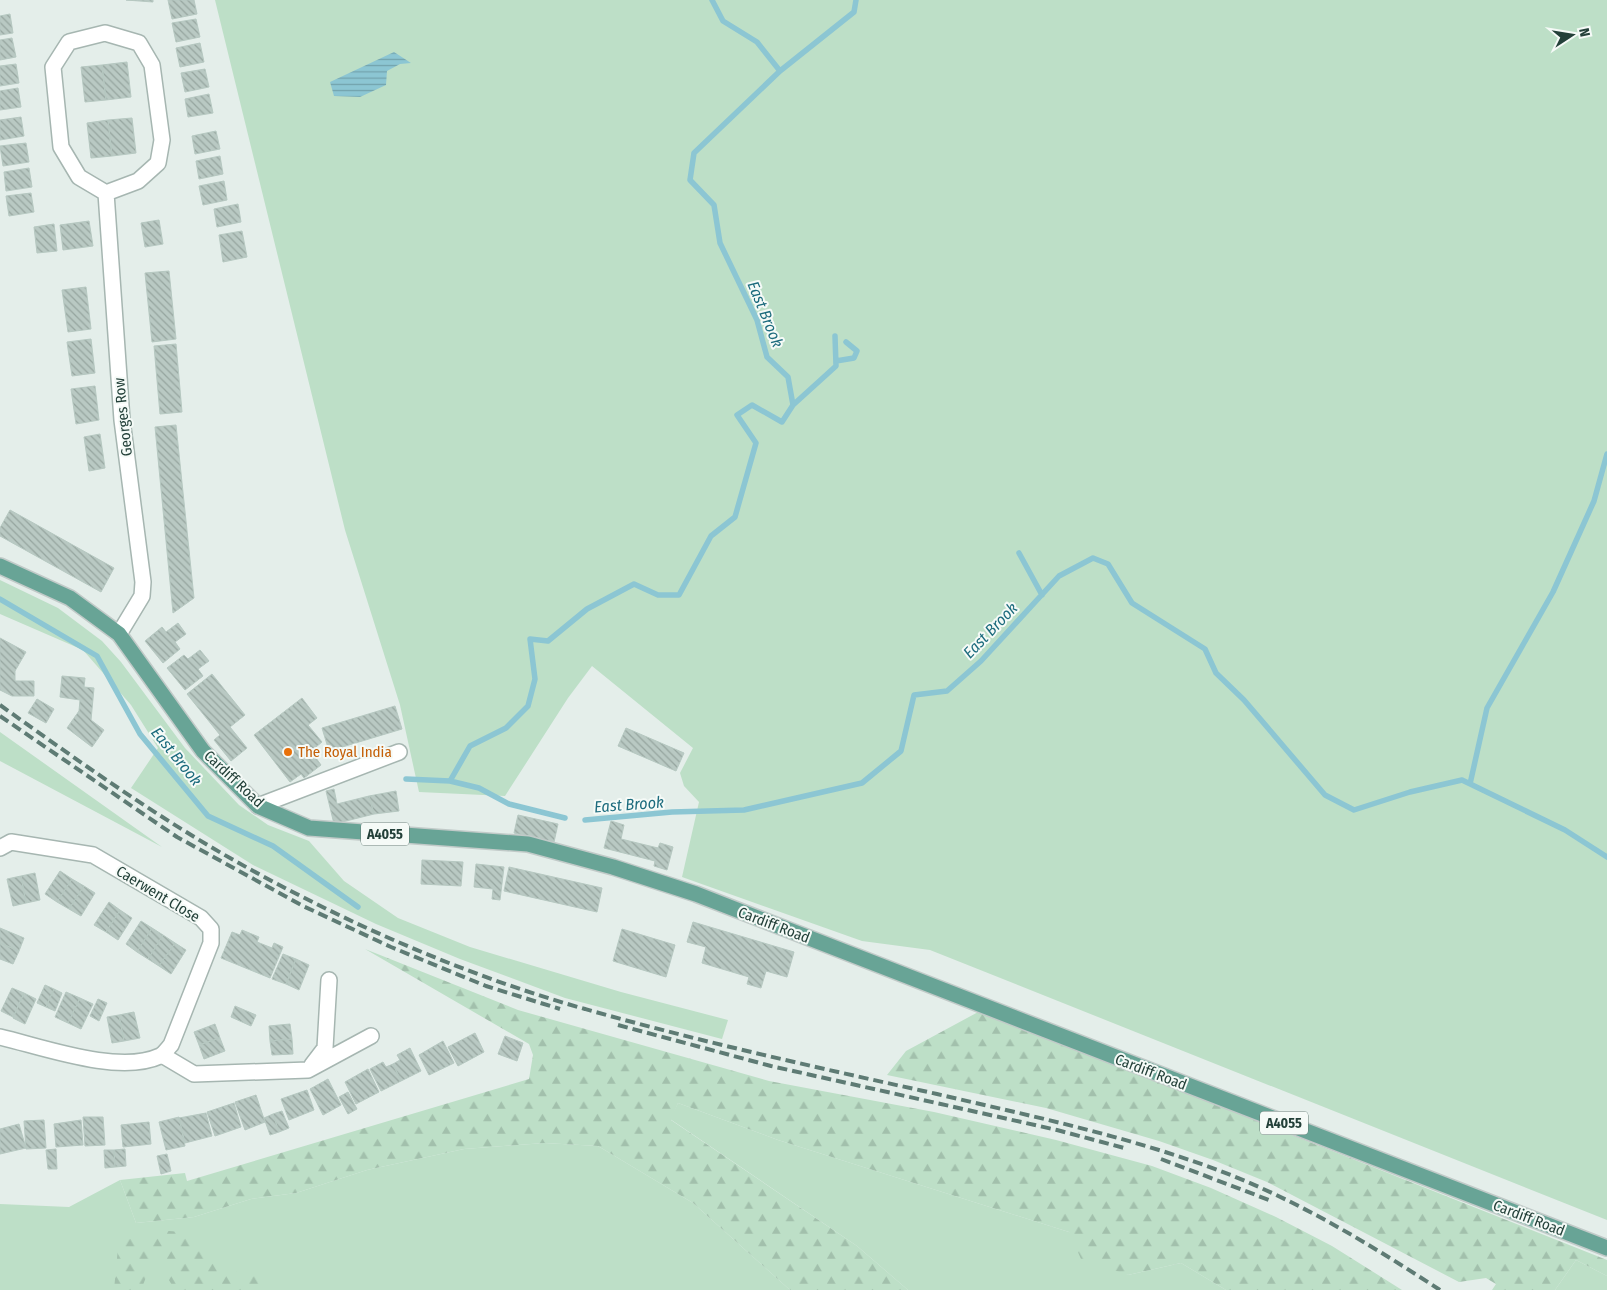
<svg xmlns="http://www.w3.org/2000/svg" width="1607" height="1290" font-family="'Fira Sans Condensed',sans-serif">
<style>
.green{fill:#bddfc7}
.forest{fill:url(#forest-firs)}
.water{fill:url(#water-rules)}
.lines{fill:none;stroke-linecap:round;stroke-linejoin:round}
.stream{stroke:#8cc6d3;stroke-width:5.5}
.building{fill:url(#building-back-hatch);stroke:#b6c8c1}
.minor-casing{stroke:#a6b6b1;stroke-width:18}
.major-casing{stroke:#c1cac8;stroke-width:18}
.minor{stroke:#fff;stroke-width:15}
.major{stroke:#68a496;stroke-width:15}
.rail{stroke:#5e7b74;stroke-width:4;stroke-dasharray:10 5;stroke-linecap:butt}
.food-dot{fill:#e8710a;stroke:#f5faf7;stroke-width:2}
.labels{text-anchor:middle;stroke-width:4;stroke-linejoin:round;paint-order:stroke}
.shield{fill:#f5faf7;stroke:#627872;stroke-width:1}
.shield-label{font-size:14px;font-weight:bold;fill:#234039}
.street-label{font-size:15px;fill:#234039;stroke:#f5faf7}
.food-label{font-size:15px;fill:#c56008;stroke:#f5faf7;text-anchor:start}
.water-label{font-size:16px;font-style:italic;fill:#1c6b7d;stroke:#f5faf7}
</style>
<defs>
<pattern id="forest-firs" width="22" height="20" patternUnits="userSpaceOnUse" patternTransform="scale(1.25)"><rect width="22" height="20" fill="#bddfc7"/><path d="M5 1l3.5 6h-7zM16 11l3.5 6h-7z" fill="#a2c0ac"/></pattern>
<pattern id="water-rules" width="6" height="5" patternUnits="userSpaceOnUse" patternTransform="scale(1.25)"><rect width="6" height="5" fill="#8cc6d3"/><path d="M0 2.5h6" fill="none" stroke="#72a2ac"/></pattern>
<pattern id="building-back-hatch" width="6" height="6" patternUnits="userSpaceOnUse" patternTransform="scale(1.25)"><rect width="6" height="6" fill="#b9c9c3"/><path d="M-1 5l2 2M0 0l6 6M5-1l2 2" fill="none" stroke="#96a59f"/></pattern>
</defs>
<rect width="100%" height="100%" fill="#e4eeea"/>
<!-- green -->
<path class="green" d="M215,0H1607V1220L930,950L862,941L682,877L699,802L684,786L680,773L693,748L592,666L568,698L505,796L419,792L400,705L345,530Z
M0,580L58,608L102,641L121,662L185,748L239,805L268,825L309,841L344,881L398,918L470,947L621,992L728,1020L722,1039L565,998L460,959L376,924L253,865L131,788L158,748L131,705L83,650L0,614Z
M0,732L162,847L0,761Z
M678,1103L778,1140L1069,1232L1128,1275L1181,1263L1226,1290H908L857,1246L670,1119Z
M544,1143L598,1146L693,1203L790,1290H0V1204L69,1207L120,1180L136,1223L194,1217L251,1199L296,1193L367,1170L464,1149Z
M1576,1260L1607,1276V1290H1555Z"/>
<!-- forest -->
<path class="forest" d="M365,949L518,1010L769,1081L934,1112L1056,1140L1152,1166L1211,1188L1276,1217L1332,1246L1402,1290H1226L1181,1263L1128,1275L1081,1259L1069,1232L778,1140L678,1103L671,1120L857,1246L908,1290H790L693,1203L598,1146L544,1143L464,1149L367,1170L296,1193L251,1199L194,1217L136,1223L120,1180L185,1173L187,1181L529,1079L533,1055L529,1044Z
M980,1011L1607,1260V1276L1576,1260L1555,1290H1492L1496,1284L1486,1278L1459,1282L1267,1182L1213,1160L1159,1141L1046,1108L887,1075L906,1051Z
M156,1230L182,1232L221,1271L255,1273L261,1290H175L147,1244Z
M119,1237L140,1240L152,1262L141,1290H114Z"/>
<!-- water -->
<path class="water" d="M394,52L411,63L400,64L387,71L386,85L360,97L334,96L330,82Z"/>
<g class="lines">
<!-- stream -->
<path class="stream" d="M712,0L723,21L757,42L780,71
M836,361L854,358L857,351L846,342
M793,405L836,366L835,336
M1019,553L1042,595
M0,599L97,656L140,734L208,816L273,846L358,907
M406,779L450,781L470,746L506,728L528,706L535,679L530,639L548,641L587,609L634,584L658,595H679L711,536L735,517L756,443L737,415L752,405L782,422L793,405L788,377L767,357L757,320L720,243L714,205L690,180L694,153L780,71L854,12L856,0
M450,781L479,788L509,804L565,818
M1470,784L1487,708L1553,592L1594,501L1607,454
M585,820L672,812L744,810L862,783L901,751L914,695L947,691L981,661L1059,576L1093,558L1108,564L1132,603L1205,649L1216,673L1244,700L1325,795L1354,810L1410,792L1462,780L1565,830L1607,857"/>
</g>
<!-- building -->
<path class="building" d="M126,0H153V2Z
M168,0H194L197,14L172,19Z
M10,14L13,33L0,35V16Z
M196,19L200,37L176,42L172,23Z
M12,38L16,57L0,60V40Z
M200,43L204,62L180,67L176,48Z
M127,62L131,97L106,100L102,65Z
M16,64L19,83L0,86V66Z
M102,65L106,100L85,102L81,67Z
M205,69L209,87L185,92L181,73Z
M18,88L21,107L0,110V91Z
M209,94L213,113L188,117L185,99Z
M21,117L24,136L0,140V120Z
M132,118L136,153L112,156L108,120Z
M108,120L112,156L91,158L87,123Z
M216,131L220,149L195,154L192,136Z
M26,143L29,162L3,166L0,146Z
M220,156L223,174L199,179L196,161Z
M29,168L32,187L6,191L4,172Z
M224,181L227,200L203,205L199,186Z
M31,193L34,212L9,216L6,196Z
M238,204L241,222L217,227L214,209Z
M159,220L163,244L145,247L141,223Z
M89,221L93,246L63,250L60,225Z
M54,224L57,251L37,253L34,227Z
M242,231L247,257L223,262L219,235Z
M169,271L176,339L152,342L145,273Z
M86,287L91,329L68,332L62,290Z
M91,339L95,373L72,376L67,342Z
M176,344L182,412L160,414L154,346Z
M95,386L99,420L76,424L71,389Z
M176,425L194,598L173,613L155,427Z
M100,434L105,468L89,471L84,437Z
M10,510L114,568L101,592L0,536V528Z
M178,623L186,634L175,642L180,649L163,663L145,641L162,627L166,632Z
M0,638L26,652L15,671V681H34V696H12L0,690Z
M200,650L209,661L198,669L203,676L185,690L167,668L184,655L188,659Z
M212,674L245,715L230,727L247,748L231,761L214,740L220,735L187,694Z
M62,676L85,678L84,687L94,688L91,720L104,730L92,747L67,728L79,711L80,700L60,697Z
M302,698L317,718L308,725L322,742L311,751L321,765L304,778L301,774L290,782L254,735Z
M37,699L54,709L46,723L28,713Z
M395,706L402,729L329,751L322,728Z
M626,728L684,753L676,771L618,746Z
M334,789L337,804L369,796L374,814L334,824L326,791Z
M396,791L399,811L374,814L369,796Z
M518,815L558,824L554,842L514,833Z
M611,821L624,825L621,839L658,848L660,843L673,847L667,870L654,866L655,861L604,848Z
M422,860L463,862L461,886L421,884Z
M476,864L504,867L500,900L492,899L493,889L474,887Z
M509,867L602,888L597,912L504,891Z
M60,871L72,879L57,902L45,894Z
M35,873L40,900L26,903L21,876Z
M21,876L26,903L13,906L7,879Z
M72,879L84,886L69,909L57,902Z
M84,886L95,893L81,916L69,909Z
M109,902L120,910L106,932L94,925Z
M120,910L132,918L118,940L106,932Z
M141,921L152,928L137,952L126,944Z
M693,922L794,952L787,977L766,971L761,988L747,984L749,977L702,963L706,947L687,942Z
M0,928L24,938L19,951L0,943Z
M152,928L163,935L148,959L137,952Z
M622,929L675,945L666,977L613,961Z
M242,930L259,937L257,942L272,948L274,943L283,947L270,978L221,958L232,932L240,935Z
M163,935L175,943L159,966L148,959Z
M0,943L19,951L13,964L0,959Z
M175,943L186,950L171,974L159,966Z
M283,954L296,959L286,984L272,979Z
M296,959L309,965L299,990L286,984Z
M45,985L54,989L46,1007L37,1003Z
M12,988L24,993L13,1017L1,1011Z
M54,989L62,993L55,1011L46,1007Z
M66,992L80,998L68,1023L55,1017Z
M24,993L36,999L25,1024L13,1018Z
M80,998L93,1004L81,1029L68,1023Z
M98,999L107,1003L99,1021L90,1016Z
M235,1006L256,1015L251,1026L231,1017Z
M134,1012L140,1038L124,1041L119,1015Z
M119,1015L124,1041L112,1043L107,1017Z
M215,1024L220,1038L199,1045L194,1032Z
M290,1024L292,1039L270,1041L269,1026Z
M475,1033L484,1052L458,1066L448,1047Z
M505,1036L523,1043L517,1061L498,1054Z
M220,1038L225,1051L204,1059L199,1045Z
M292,1039L293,1054L272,1055L270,1041Z
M443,1041L454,1063L429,1075L419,1055Z
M410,1048L421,1071L401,1081L393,1064L400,1060L397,1055Z
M383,1062L386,1067L393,1064L401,1081L381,1091L370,1069Z
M368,1069L379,1092L356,1104L345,1082Z
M328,1079L341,1105L323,1115L310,1089Z
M307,1090L314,1110L289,1120L281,1099Z
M348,1092L357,1109L348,1114L339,1097Z
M256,1095L265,1122L245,1130L235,1102Z
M234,1103L241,1127L215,1136L207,1112Z
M282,1111L289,1128L279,1132L273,1114Z
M206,1113L212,1136L185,1143L179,1118Z
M273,1114L279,1132L270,1135L264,1118Z
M83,1117H103L105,1145L85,1146Z
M179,1117L185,1146L166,1150L159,1122Z
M44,1120L46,1148L26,1149L24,1121Z
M81,1120L83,1145L56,1147L54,1124Z
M149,1122L151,1144L123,1147L121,1125Z
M19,1124L26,1148L0,1154V1129Z
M56,1149L57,1169H48L46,1150Z
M125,1149L126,1166L115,1167L114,1150Z
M104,1150H114L115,1167L105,1168Z
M167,1154L171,1171L161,1174L157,1156Z"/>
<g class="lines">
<defs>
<path id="minor" d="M105,33L139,43L152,65L162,140L158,163L138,181L106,193L79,177L61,147L53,67L69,42Z
M106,193L122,420L143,582L142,596L119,634
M258,806L399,752
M0,848L11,842L93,855L201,918L211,929V943L171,1045C168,1048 164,1054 160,1056C119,1075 43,1047 0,1037
M162,1055L194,1074L308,1070L371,1036
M312,1065L325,1048L329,980"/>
<path id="major" d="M0,566L70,598L119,634L203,751L258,806L309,828L528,844L613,867L696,894L1607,1248"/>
</defs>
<!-- minor casing -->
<use href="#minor" class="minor-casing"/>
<!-- major casing -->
<use href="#major" class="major-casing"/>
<!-- minor -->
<use href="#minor" class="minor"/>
<!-- major -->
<use href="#major" class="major"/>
<!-- rail -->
<path class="rail" d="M0,705C77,760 155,816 237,862C346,923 464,975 585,1009C701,1042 819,1068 937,1094C1027,1115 1117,1134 1204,1165C1289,1195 1365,1241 1440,1290
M0,716L177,837L303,906L391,947L486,986L560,1009
M618,1025L771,1066L1057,1130L1128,1149
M1161,1159L1269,1200"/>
</g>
<!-- markers -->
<circle class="food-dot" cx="288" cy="752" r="5"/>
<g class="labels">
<!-- shield labels -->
<g class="shield">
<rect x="361" y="822.5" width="48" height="23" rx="4"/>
<rect x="1260" y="1111.5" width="48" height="23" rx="4"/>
</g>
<g class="shield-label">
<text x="385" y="839">A4055</text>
<text x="1284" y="1128">A4055</text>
</g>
<!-- street labels -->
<g class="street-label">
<text transform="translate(123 417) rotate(-96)" y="5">Georges Row</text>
<text transform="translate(234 779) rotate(43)" y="5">Cardiff Road</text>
<text transform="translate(158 894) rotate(31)" y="5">Caerwent Close</text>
<text transform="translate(774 925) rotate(21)" y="5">Cardiff Road</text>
<text transform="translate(1151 1072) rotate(21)" y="5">Cardiff Road</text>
<text transform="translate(1529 1218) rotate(21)" y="5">Cardiff Road</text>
</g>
<!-- food labels -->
<g class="food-label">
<text x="298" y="757">The Royal India</text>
</g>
<!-- water labels -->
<g class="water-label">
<text transform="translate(766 314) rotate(68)" y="6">East Brook</text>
<text transform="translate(990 630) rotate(-46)" y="6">East Brook</text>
<text transform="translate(177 756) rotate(51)" y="6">East Brook</text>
<text transform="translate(629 804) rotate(-4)" y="6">East Brook</text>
</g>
</g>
<!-- north arrow -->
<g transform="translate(1572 35) rotate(78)" stroke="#f5faf7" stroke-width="4" paint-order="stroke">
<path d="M0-4L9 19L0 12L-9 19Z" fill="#234039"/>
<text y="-8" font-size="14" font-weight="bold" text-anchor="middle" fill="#234039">N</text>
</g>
</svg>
